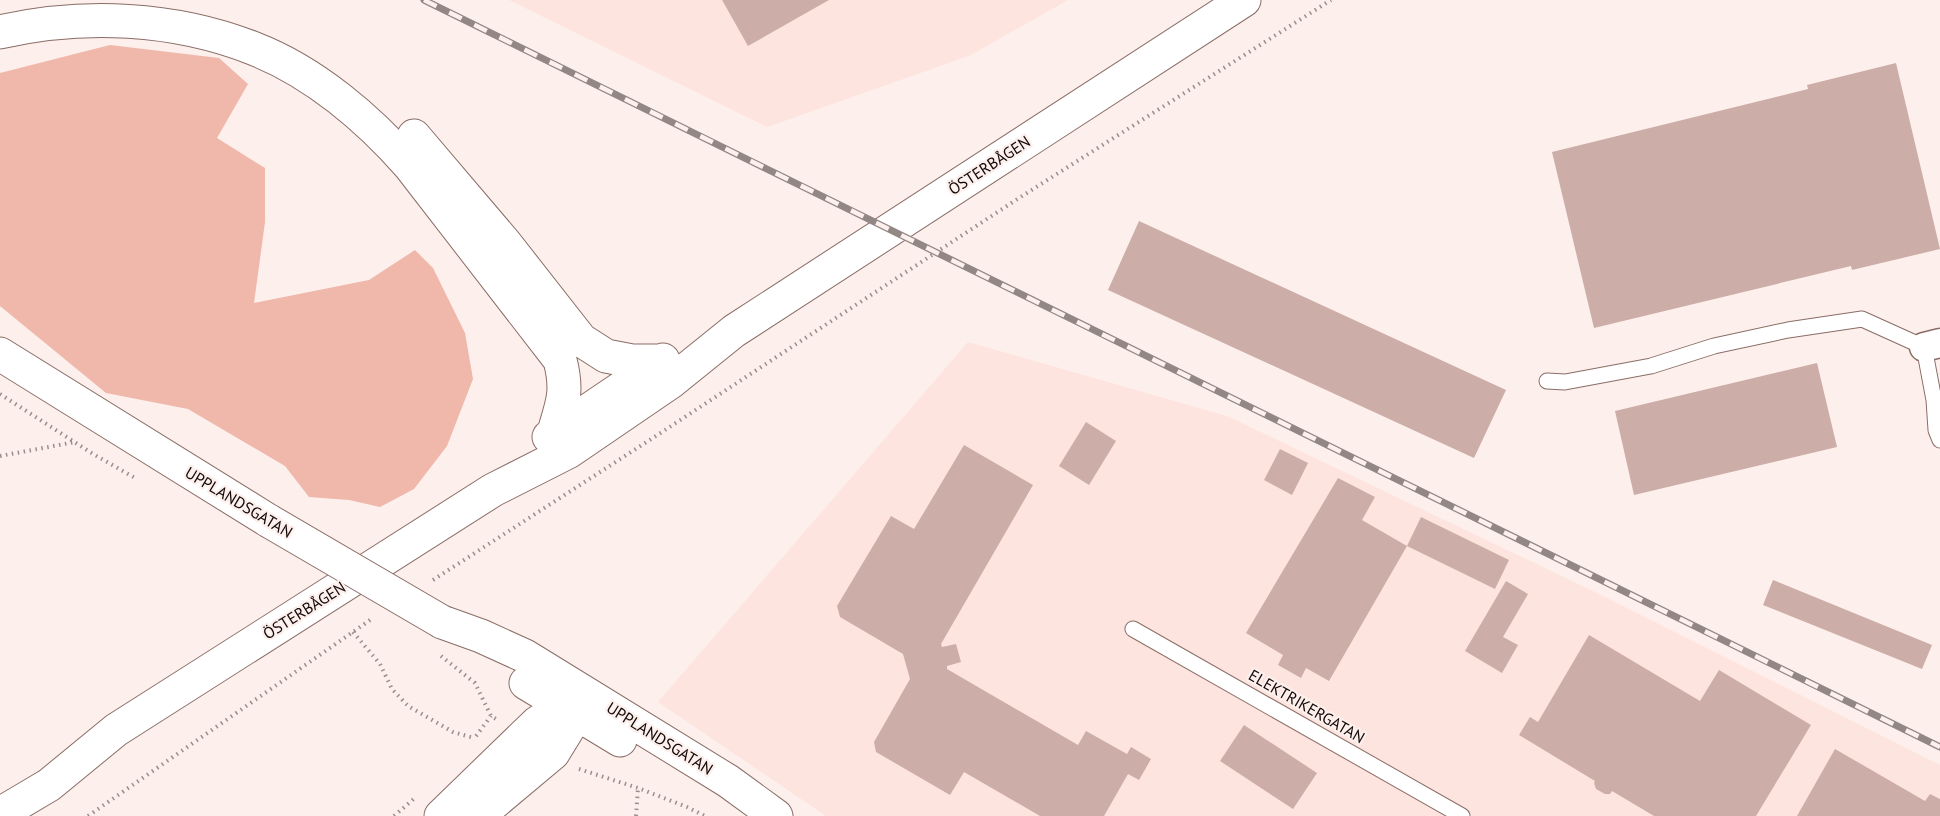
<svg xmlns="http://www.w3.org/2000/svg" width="1940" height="816" font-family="'PT Sans',sans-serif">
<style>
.built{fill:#fde4de}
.green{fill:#f0b7ab}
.building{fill:#cdada7}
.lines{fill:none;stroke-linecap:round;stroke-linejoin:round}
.service-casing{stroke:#8a6d66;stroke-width:17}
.minor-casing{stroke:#8a6d66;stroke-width:31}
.secondary-casing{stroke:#8a6d66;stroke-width:35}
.path{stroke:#9a8e8c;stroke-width:4;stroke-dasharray:1.5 4.5;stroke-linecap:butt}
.service{stroke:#fff;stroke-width:15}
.minor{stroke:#fff;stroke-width:28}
.secondary{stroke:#fff;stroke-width:33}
.rail-casing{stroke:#938785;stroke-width:7}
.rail{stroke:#fcefec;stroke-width:4.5;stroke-dasharray:14;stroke-linecap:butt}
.secondary-bridge-casing{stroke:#8a6d66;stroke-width:35;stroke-linecap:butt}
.secondary-bridge{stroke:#fff;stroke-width:33}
.labels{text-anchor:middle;stroke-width:4.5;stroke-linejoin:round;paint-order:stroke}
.street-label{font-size:16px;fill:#130907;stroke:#fcefec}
</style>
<rect width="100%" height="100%" fill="#fcefec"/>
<!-- built -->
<path class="built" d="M509,0H1068L971,55L767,127Z
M968,342L1227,416L1597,593L1940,765V816H826L658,702Z"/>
<!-- green -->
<path class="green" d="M110,45L219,58L248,84L217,138L265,168V222L254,303L369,280L415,250L433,268L465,333L473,379L447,446L414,489L380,507L349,500L309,497L285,466L188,409L106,393L0,306V73Z"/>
<!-- building -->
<path class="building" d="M722,0H829L748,46Z
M1896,63L1940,249L1852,270L1851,266L1594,328L1552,152L1808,89L1807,85Z
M1139,221L1506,390L1474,458L1108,290Z
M1817,363L1837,447L1634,495L1615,411Z
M1086,422L1116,441L1089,485L1059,466Z
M964,445L1033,485L941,644L942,647L956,644L961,662L947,666V669L1078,745L1086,731L1127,754L1131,747L1151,759L1139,780L1128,774L1104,816H1040L964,772L950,795L876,752L874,742L910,679L903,654L840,617L837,606L891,516L914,529Z
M1280,449L1308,463L1292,495L1264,480Z
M1338,478L1375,497L1362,520L1407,546L1329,681L1306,668L1301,678L1278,665L1283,655L1246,633Z
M1421,517L1509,560L1495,589L1407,546Z
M1773,580L1932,645L1922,669L1763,605Z
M1506,581L1528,594L1503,637L1518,645L1502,673L1465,651Z
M1589,635L1700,701L1719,670L1811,725L1756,816H1654L1612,791L1610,794H1605L1596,789L1594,783L1595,781L1519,735L1530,717L1538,722Z
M1244,725L1317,773L1293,809L1220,761Z
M1835,749L1925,801L1930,794L1940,799V816H1797Z"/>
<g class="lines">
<defs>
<path id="service" d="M1547,381L1565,382L1651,366L1714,346L1788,330L1862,319L1924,347L1934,400L1936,430L1940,440
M1133,629L1462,816"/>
<path id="minor" d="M1924,347L1940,343"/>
<path id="secondary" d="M0,32C83,13 175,17 255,49C314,72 369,119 410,166L560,360C568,391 563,402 554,432
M414,136L505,243L581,340L606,356L632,361H659
M0,354L269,521
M549,437L663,360
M442,622L481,636L525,656L728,781L776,816
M526,683L620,740
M0,814L49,785L116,730L493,490L568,452L672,381L734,331L1244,0
M441,816L537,723L548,716L574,713
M478,816L553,753L569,727L574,713L586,698"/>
</defs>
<!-- service casing -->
<use href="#service" class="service-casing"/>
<!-- minor casing -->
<use href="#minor" class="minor-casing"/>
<!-- secondary casing -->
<use href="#secondary" class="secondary-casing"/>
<!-- path -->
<path class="path" d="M0,394L93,454L137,479
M0,456L75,442
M433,580L662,432L1019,198L1331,0
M353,632L380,664L392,689L408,706L453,732L474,738
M441,656L475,683L491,716L498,720
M476,736L491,716
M579,769L638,788L687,807L705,816
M88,816L373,618
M394,816L416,797
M636,816L638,788"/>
<!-- service -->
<use href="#service" class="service"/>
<!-- minor -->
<use href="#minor" class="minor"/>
<!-- secondary -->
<use href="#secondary" class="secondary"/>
<defs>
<path id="rail" d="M424,0L1940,747"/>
</defs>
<!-- rail casing -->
<use href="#rail" class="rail-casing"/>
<!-- rail -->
<use href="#rail" class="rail"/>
<defs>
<path id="secondary-bridge" d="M269,521L442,622"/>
</defs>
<!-- secondary-bridge casing -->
<use href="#secondary-bridge" class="secondary-bridge-casing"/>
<!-- secondary-bridge -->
<use href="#secondary-bridge" class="secondary-bridge"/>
</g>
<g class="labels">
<!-- street labels -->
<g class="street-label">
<text transform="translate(989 165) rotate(-33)" y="6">ÖSTERBÅGEN</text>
<text transform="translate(239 502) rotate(31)" y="6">UPPLANDSGATAN</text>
<text transform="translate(304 610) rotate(-32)" y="6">ÖSTERBÅGEN</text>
<text transform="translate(1307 706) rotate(30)" y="6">ELEKTRIKERGATAN</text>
<text transform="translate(660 738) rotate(32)" y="6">UPPLANDSGATAN</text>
</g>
</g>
</svg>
